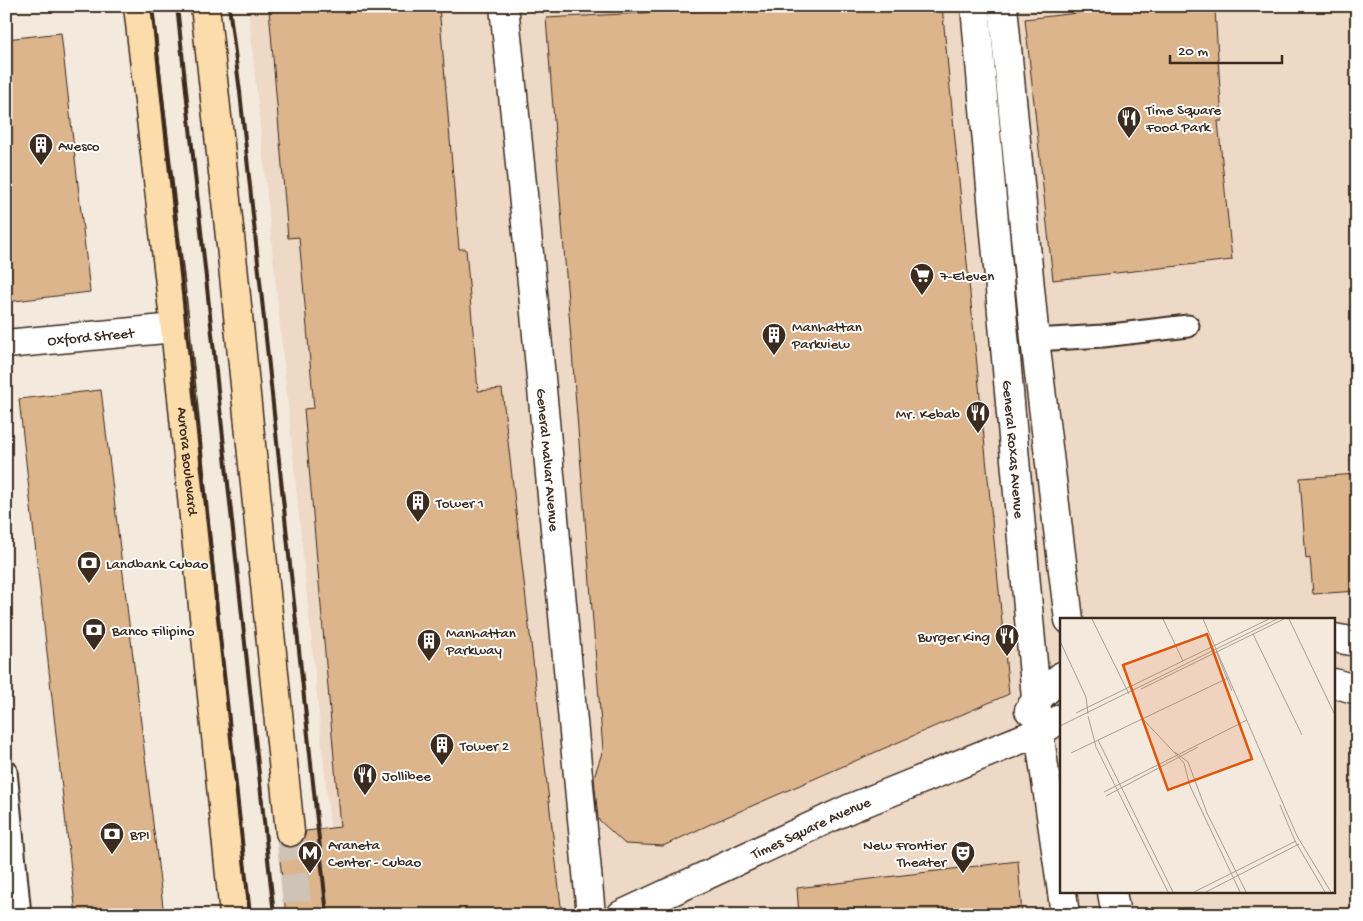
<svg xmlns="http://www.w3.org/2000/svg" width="1363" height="921" font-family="'Gochi Hand',sans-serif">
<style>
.built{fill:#edd9c5;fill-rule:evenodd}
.building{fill:#dcb58d;stroke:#3b2a1e}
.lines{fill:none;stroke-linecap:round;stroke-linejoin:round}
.primary-tunnel{stroke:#cfc3b7;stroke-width:28;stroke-dasharray:28 14;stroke-linecap:butt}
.lane-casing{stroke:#3b2a1e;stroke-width:25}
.street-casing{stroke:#3b2a1e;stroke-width:31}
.primary-casing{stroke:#3b2a1e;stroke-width:31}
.lane{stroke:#fff;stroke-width:21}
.street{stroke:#fff;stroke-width:28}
.primary{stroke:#fddcac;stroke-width:28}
.rail{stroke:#3b2a1e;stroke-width:4}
.labels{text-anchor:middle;stroke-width:4;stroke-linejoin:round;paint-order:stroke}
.poi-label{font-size:15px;fill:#3b2a1e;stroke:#fff;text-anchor:start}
.street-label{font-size:15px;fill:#3b2a1e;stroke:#fff}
.inset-road{fill:none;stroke:#aa9d91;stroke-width:1}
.view{fill:#df570d;fill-opacity:0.15;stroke:#df570d;stroke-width:2.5}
.inset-edge{fill:none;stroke:#3b2a1e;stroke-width:2.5}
</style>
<rect width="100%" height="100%" fill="#f4e9dd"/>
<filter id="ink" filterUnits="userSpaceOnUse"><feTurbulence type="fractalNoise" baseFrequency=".02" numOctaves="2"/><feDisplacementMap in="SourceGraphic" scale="10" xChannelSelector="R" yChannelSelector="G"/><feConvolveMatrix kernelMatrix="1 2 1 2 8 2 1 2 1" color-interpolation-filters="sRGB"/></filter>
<g filter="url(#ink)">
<!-- built -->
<path class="built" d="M248,6H1357V915H339ZM1062,620H1334V892H1062Z"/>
<!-- building -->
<path class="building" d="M297,6H439L459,249H466L478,391L502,389L562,915H286L278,842L284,846L292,847L299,844L304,839L306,831L340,827L304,409L314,408L299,237L288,238L269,9Z
M775,6H942L1009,694L715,822L663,846L625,844L598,819L594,777L603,750L546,18Z
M1138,6H1205L1206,10H1215L1222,121H1218L1232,260L1053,280L1025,19Z
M61,33L90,292L6,302V39Z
M101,390L164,915H76L19,399Z
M1357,474V591L1313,594L1310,558L1306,559L1300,478Z
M1018,861L1022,915H799L797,888Z"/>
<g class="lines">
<!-- primary-tunnel -->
<path class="primary-tunnel" d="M290,832L298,915"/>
<defs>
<path id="lane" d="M1035,340L1103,336L1188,326
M6,771L20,915"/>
<g id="street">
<path id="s1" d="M504,6L534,303L591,915"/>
<path id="s2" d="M975,6L1039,732L1062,892"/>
<path d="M1003,6L1035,340L1069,620"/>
<path id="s3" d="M6,344L175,328"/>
<path d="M1334,638L1357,642"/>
<path d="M1334,683L1357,690"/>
<path d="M1029,710L1037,699L1062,676"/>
<path d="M1062,892L1065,915"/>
<path d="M1112,892L1116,915"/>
<path id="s4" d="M621,915L851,808L1039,732L1062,718"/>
</g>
<g id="primary">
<path id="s5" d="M138,6L175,328L234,915"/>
<path d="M205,6L231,246L290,832"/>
</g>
</defs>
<!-- lane casing -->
<use href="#lane" class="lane-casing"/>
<!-- street casing -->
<use href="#street" class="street-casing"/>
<!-- primary casing -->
<use href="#primary" class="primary-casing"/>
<!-- lane -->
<use href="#lane" class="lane"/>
<!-- street -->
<use href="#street" class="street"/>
<!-- primary -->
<use href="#primary" class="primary"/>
<!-- rail -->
<path class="rail" d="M152,6L250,915
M177,6L274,915
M229,6L240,92L327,915"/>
</g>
</g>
<!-- icons -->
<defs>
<symbol id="restaurant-pin" viewBox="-11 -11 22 30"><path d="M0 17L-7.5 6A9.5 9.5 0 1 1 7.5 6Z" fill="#3b2a1e" stroke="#fff"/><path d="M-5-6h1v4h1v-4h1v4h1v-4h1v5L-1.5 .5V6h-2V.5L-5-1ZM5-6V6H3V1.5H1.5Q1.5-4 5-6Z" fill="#fff"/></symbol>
<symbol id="building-pin" viewBox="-11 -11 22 30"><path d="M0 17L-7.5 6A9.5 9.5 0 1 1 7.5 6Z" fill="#3b2a1e" stroke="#fff"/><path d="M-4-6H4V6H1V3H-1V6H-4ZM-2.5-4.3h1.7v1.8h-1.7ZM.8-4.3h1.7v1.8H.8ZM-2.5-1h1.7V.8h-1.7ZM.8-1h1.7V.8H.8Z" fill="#fff"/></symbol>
<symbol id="supermarket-pin" viewBox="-11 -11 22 30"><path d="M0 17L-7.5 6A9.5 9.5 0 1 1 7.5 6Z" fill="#3b2a1e" stroke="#fff"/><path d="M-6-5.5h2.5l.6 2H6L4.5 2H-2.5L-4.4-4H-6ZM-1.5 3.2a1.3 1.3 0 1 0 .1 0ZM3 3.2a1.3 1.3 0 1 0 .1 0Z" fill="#fff"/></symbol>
<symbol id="bank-pin" viewBox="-11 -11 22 30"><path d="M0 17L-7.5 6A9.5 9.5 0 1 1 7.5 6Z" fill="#3b2a1e" stroke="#fff"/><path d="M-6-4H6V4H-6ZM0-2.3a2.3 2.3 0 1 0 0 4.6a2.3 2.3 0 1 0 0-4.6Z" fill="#fff"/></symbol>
<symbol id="metro-pin" viewBox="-11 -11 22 30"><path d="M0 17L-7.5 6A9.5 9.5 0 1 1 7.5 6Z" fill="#3b2a1e" stroke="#fff"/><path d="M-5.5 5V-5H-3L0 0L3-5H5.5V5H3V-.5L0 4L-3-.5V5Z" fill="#fff"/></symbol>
<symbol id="theatre-pin" viewBox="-11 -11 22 30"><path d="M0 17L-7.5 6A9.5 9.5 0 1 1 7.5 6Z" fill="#3b2a1e" stroke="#fff"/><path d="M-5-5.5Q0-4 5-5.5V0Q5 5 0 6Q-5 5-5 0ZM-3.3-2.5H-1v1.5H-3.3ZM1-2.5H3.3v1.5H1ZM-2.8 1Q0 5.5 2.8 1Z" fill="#fff"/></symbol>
</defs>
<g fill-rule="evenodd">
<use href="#restaurant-pin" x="1115" y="104" width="28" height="38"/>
<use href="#building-pin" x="27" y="131" width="28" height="38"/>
<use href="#supermarket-pin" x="908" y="261" width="28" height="38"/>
<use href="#building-pin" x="760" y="321" width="28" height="38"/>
<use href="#restaurant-pin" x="964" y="399" width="28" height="38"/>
<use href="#building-pin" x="404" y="488" width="28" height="38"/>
<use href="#bank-pin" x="75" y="549" width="28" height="38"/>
<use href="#bank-pin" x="80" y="616" width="28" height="38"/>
<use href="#restaurant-pin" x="993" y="622" width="28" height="38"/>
<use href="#building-pin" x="415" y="627" width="28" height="38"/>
<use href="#building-pin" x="428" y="731" width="28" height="38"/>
<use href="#restaurant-pin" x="351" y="761" width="28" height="38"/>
<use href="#bank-pin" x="98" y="820" width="28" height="38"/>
<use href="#metro-pin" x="296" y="839" width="28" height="38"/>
<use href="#theatre-pin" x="949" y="839" width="28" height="38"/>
</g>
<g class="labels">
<!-- poi labels -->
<g class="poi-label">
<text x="1146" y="114">Time Square<tspan x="1146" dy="17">Food Park</tspan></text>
<text x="58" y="150">Avesco</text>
<text x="940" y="280">7-Eleven</text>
<text x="792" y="331">Manhattan<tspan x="792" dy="17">Parkview</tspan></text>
<text x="960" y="418" text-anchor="end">Mr. Kebab</text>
<text x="436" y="507">Tower 1</text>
<text x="106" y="568">Landbank Cubao</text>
<text x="112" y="635">Banco Filipino</text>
<text x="446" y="637">Manhattan<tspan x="446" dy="17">Parkway</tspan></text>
<text x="990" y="641" text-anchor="end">Burger King</text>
<text x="460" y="750">Tower 2</text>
<text x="382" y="780">Jollibee</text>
<text x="130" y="839">BPI</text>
<text x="328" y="849">Araneta<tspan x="328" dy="17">Center - Cubao</tspan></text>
<text x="946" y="849" text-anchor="end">New Frontier<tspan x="946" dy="17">Theater</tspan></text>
</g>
<!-- street labels -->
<g class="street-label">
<text dy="5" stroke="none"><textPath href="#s3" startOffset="85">Oxford Street</textPath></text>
<text dy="5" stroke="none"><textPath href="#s2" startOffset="445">General Roxas Avenue</textPath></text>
<text dy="5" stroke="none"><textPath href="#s5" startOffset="458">Aurora Boulevard</textPath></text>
<text dy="5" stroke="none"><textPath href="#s1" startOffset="456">General Malvar Avenue</textPath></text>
<text dy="5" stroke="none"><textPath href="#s4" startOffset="209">Times Square Avenue</textPath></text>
</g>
</g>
<!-- overview -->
<g transform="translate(1060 618)">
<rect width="275" height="275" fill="#f4e9dd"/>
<path class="inset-road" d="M32,1L69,76M103,1L123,43M143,1L237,218L271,274M229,1L275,97M193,16L242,117M0,23L26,79L28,96M156,33L172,73M81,71L224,1M16,95L209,1M28,98L36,129L108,274M81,99L124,145L130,168L180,274M0,108L217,1M38,122L113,274M115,134L128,144L147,195L186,274M11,135L168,60M44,174L187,102M46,178L138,129M220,187L235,223L265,274M134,274L236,223M146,274L239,226"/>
<path class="view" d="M147,16L192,141L108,172L63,47Z"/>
<rect width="275" height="275" class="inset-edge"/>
</g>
<!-- margin -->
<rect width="1363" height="921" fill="none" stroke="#fff" stroke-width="25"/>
<rect x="12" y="12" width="1338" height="896" fill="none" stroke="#3b2a1e" stroke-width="2" filter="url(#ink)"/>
<!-- scale -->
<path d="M1170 55v8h112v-8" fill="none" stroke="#3b2a1e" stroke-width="2.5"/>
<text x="1178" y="55" font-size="15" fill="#3b2a1e" stroke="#ffffff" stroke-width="4" paint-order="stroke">20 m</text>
</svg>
